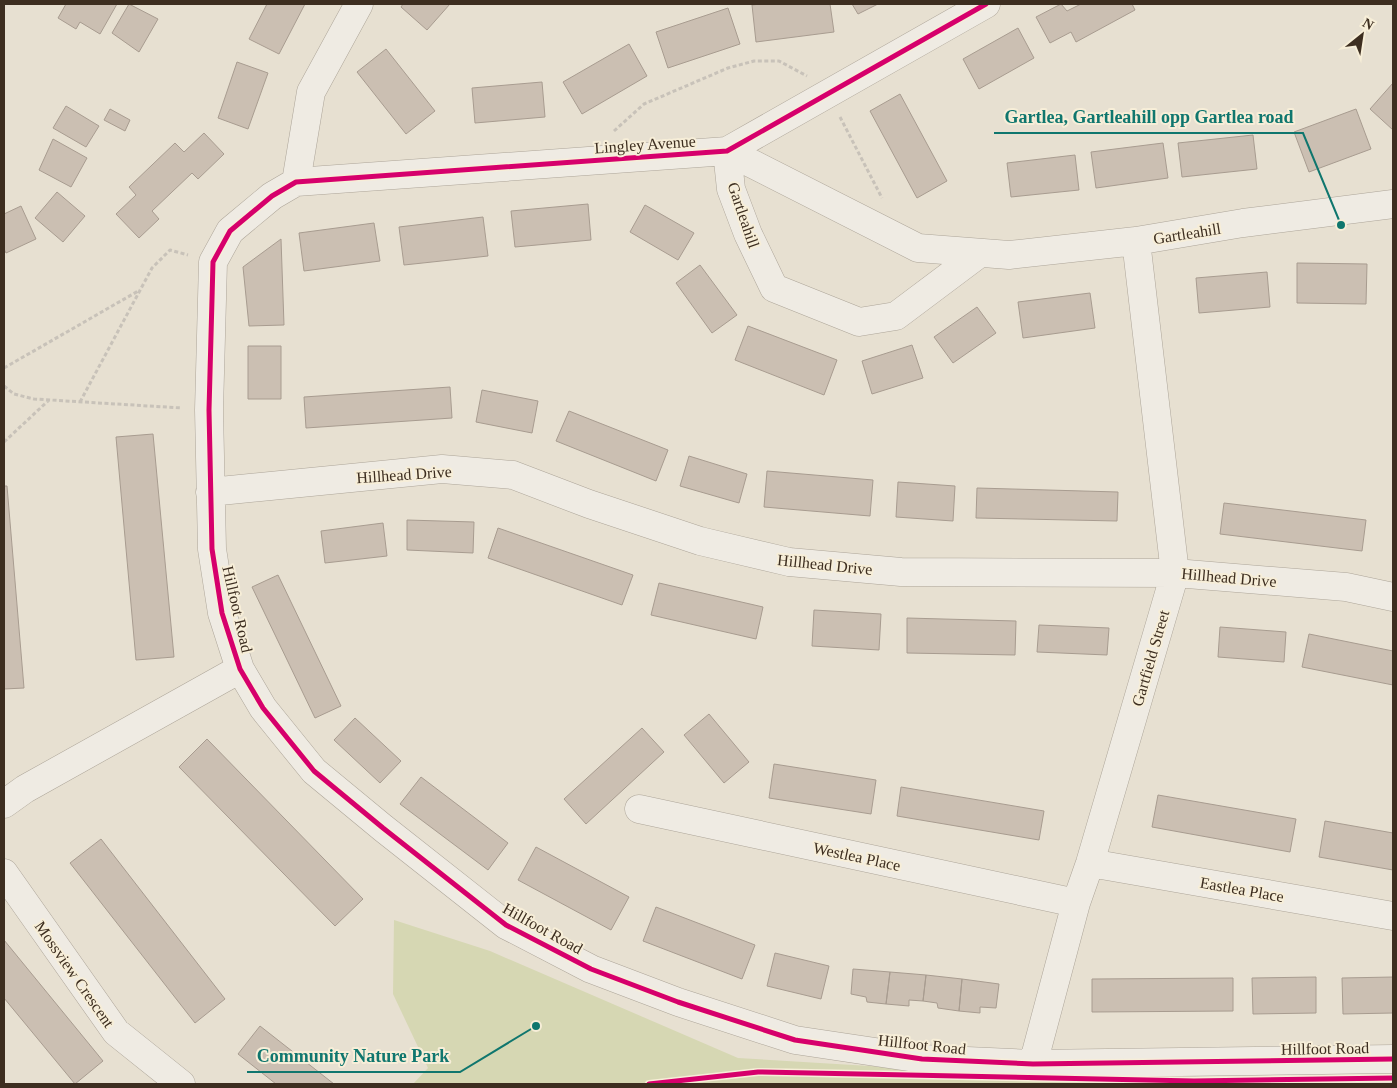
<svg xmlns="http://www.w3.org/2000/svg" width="1397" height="1088" font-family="'Times New Roman',serif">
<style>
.green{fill:#d6d7b3}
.building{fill:#cbbfb2;stroke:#a89c90}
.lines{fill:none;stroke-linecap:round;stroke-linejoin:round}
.street-casing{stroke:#ada599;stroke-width:29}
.path{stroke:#c8c2b9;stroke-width:3;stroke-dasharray:4 2.5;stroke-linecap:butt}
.street{stroke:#efebe3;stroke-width:28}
.cycleway-casing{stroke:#f7eed8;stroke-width:8}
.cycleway{stroke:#d6006c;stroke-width:5}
.labels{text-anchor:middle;stroke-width:4;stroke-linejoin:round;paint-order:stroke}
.street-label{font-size:16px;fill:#3d2e20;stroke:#f7eed8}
.leader{fill:none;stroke:#0f766e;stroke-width:2}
.callout-dot{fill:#0f766e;stroke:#f7eed8;stroke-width:2}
.callout-label{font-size:18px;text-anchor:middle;font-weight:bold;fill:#0f766e;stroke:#f7eed8;stroke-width:4;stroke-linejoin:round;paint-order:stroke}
</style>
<rect width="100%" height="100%" fill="#e7e0d1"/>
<!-- green -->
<path class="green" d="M394,920L490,951L738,1058L1166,1084H413L428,1068L393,994Z"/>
<!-- building -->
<path class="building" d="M66,4H117L100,34L80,22L76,29L58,18Z
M129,4L158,19L139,52L112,33Z
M267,4H305L279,54L249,39Z
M403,4H450L427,30L401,7Z
M760,4H830L834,32L756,42L752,5Z
M852,4H878L858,14Z
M1061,4L1067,11L1081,4H1132L1135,10L1076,42L1071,32L1050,43L1036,17Z
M728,8L740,44L668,68L656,32Z
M1018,28L1034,58L979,89L963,59Z
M629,44L647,76L582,114L563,82Z
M386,49L435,111L406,134L357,72Z
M237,62L268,73L248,129L218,118Z
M542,82L545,117L475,123L472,88Z
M1393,83V130L1370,109Z
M900,94L947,181L917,198L870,111Z
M66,106L99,126L86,147L53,128Z
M110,109L130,120L125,131L104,120Z
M1356,109L1371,149L1309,172L1294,132Z
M204,133L224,154L198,179L192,173L152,211L159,219L139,238L116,214L136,195L129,187L175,143L184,152Z
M1253,135L1257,169L1182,177L1178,143Z
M53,139L87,158L71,187L39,170Z
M1163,143L1168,178L1096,188L1091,152Z
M1075,155L1079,190L1011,197L1007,163Z
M57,192L85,216L63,242L35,218Z
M588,204L591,240L515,247L511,211Z
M645,205L694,233L678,260L630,232Z
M21,206L36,239L6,253L4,249V214Z
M483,217L488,256L404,265L399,227Z
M374,223L380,261L304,271L299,233Z
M281,239L284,325L249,326L243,267Z
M1297,263L1367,264L1366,304L1297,303Z
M700,265L737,315L712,333L676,283Z
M1267,272L1270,307L1199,313L1196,278Z
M1090,293L1095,328L1023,338L1018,302Z
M977,307L996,333L953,363L934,337Z
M748,326L837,360L824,395L735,360Z
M912,345L923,378L872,394L862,361Z
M248,346H281V399H248Z
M450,387L452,418L306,428L304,397Z
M482,390L538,401L532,433L476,422Z
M569,411L668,450L656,481L556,441Z
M153,434L174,657L136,660L116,437Z
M689,456L747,474L739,503L680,486Z
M767,471L873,480L870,516L764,507Z
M898,482L955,486L953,521L896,517Z
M4,486H7L24,688L4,689Z
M977,488L1118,492L1117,521L976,518Z
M1224,503L1366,520L1362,551L1220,534Z
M407,520L474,522L473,553L407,550Z
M383,523L387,556L325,563L321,531Z
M498,528L633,575L622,605L488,558Z
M278,575L341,706L315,718L252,587Z
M659,583L763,607L756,639L651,615Z
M814,610L881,614L879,650L812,646Z
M907,618L1016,621L1015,655L907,653Z
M1039,625L1109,628L1107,655L1037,652Z
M1220,627L1286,632L1284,662L1218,657Z
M1309,634L1393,651V685L1302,667Z
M709,714L749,762L724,783L684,735Z
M355,718L401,761L380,783L334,740Z
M642,728L664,752L586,824L564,799Z
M207,739L363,899L335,926L179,767Z
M774,764L876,780L871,814L769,798Z
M421,777L508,843L488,870L400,804Z
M901,787L1044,811L1039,840L897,816Z
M1158,795L1296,819L1290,852L1152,827Z
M1325,821L1393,833V870L1319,857Z
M101,839L225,999L195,1023L70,863Z
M536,847L629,897L611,930L518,880Z
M656,907L755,945L742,979L643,941Z
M4,940L103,1061L75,1084L4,998Z
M775,953L829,966L821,999L767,986Z
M853,969L890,972L886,1004L867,1002L866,997L851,994Z
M890,972L926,975L923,1001L909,1000V1006L886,1004Z
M926,975L962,979L959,1011L938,1008L937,1003L923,1001Z
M1316,977V1013L1253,1014L1252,978Z
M1393,977V1013L1343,1014L1342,978Z
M1233,978V1011L1092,1012V979Z
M962,979L999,984L996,1008L980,1007V1013L959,1011Z
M260,1026L334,1084H276L238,1054Z"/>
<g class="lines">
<defs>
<path id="street" d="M986,4L727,151L296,182L272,196L230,231L213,262L209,410L212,549L222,613L240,669L263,708L314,771L383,828L506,925L591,969L678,1002L795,1040L922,1059L1033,1064L1393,1059
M727,151L918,248L1009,255L1136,241L1243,223L1393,204
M727,151L731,189L748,234L774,288L859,322L896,316L980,253
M296,182L311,92L359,4
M210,492L442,469L513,475L589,504L700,541L789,562L901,572L1175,573L1346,587L1393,597
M4,804L25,789L240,669
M639,809L1076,903
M1090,863L1393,916
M4,873L116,1032L181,1084
M1033,1064L1076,903L1090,863L1175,573L1136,241"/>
</defs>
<!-- street casing -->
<use href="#street" class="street-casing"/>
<!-- path -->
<path class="path" d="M840,117L882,198
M614,131L644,104L728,68L754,61H779L807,76
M4,368L140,290
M4,386L14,394L34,399L182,408
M80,402L152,268L170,250L188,255
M4,442L49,400"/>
<!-- street -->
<use href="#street" class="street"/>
<defs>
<path id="cycleway" d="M986,4L727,151L296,182L272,196L230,231L213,262L209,410L212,549L222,613L240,669L263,708L314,771L383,828L506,925L591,969L678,1002L795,1040L922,1059L1033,1064L1393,1059
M649,1084L758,1072L1194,1081L1393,1078"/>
</defs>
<!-- cycleway casing -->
<use href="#cycleway" class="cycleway-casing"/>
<!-- cycleway -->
<use href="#cycleway" class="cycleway"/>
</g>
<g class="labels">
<!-- street labels -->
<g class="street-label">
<text transform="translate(645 144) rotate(-4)" y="6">Lingley Avenue</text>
<text transform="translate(744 215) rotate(71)" y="6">Gartleahill</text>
<text transform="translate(1187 233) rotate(-9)" y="6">Gartleahill</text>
<text transform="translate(404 474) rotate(-4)" y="6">Hillhead Drive</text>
<text transform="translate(825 564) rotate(6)" y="6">Hillhead Drive</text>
<text transform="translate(1229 577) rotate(5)" y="6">Hillhead Drive</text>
<text transform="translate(238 609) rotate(77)" y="6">Hillfoot Road</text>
<text transform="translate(1150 658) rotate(-74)" y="6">Gartfield Street</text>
<text transform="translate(857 856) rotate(12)" y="6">Westlea Place</text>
<text transform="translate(1242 889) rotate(10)" y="6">Eastlea Place</text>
<text transform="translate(543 928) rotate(29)" y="6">Hillfoot Road</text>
<text transform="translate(75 974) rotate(55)" y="6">Mossview Crescent</text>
<text transform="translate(922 1044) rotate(6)" y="6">Hillfoot Road</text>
<text transform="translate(1325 1048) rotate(-1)" y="6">Hillfoot Road</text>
</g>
</g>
<!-- callouts -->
<path class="leader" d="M1341 225L1303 133H994M536 1026L460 1072H247"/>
<g class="callout-dot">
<circle cx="1341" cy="225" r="5"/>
<circle cx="536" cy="1026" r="5"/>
</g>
<g class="callout-label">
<text x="1149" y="123">Gartlea, Gartleahill opp Gartlea road</text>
<text x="353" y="1062">Community Nature Park</text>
</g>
<!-- border -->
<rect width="1397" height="1088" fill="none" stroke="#3d2e20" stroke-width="10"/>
<!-- north arrow -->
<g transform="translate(1362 35) rotate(30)" stroke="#f7eed8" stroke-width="4" paint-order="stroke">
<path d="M0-4L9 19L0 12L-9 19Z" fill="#3d2e20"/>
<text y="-8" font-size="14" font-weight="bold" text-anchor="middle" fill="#3d2e20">N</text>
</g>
</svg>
